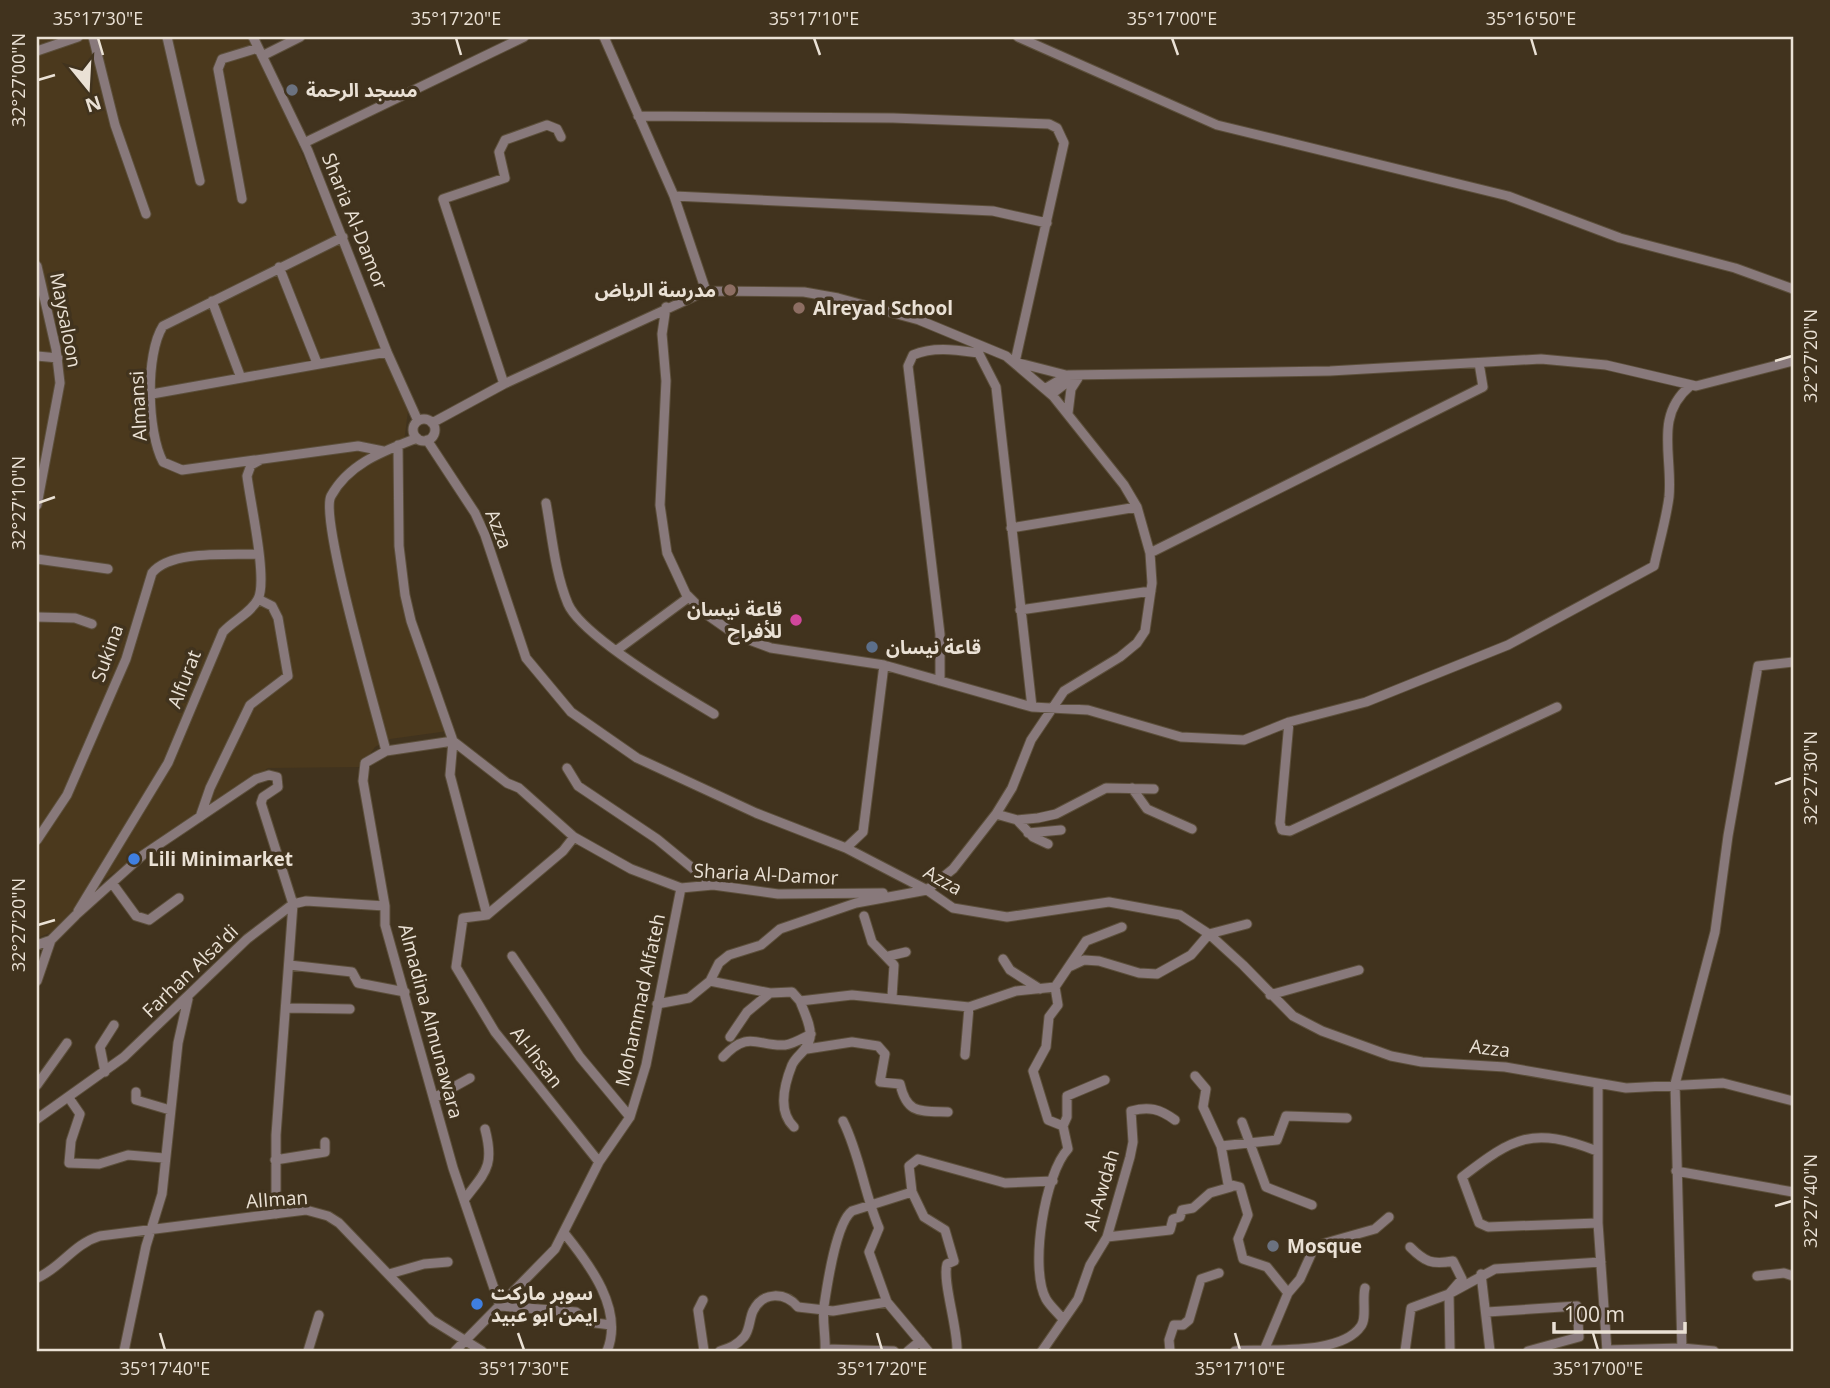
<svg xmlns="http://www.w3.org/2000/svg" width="1830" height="1388" font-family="'Open Sans','Noto Sans Arabic',sans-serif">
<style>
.built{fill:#4b391d}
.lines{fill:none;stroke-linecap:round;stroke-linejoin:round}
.minor-casing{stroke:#5c4f3b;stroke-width:11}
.minor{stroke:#88797b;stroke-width:9}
.ticks{fill:none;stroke:#eae1d5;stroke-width:2.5}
.worship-dot{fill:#6b7280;stroke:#41331e;stroke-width:2.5}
.education-dot{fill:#8d6e63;stroke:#41331e;stroke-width:2.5}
.hotel-dot{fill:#d1479c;stroke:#41331e;stroke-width:2.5}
.service-dot{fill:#5c6f8a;stroke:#41331e;stroke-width:2.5}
.shop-dot{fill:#3f7fe0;stroke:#41331e;stroke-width:2.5}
.labels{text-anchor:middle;stroke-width:7;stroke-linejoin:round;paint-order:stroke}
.poi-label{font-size:19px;font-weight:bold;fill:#eae1d5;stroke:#41331e;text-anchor:start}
.street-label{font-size:19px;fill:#eae1d5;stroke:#41331e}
.neatline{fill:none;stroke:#eae1d5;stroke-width:2.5}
.ticks-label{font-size:18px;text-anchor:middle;fill:#eae1d5}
</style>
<rect width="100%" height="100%" fill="#41331e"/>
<!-- built -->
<path class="built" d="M37,37H254L408,411L395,512L401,584L448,731L390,739L375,747L361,767L268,768L96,885L52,932L37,938Z"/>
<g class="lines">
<defs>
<path id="minor" d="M93,37L115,125L146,214
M167,37L200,181
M253,37L308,151L387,352L418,421
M604,37L674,196L706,291
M1018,37L1217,125L1508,196L1620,238L1735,268L1793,289
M37,51L78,37
M262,56L300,37
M638,116L893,118L1049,124L1057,128L1064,143L1015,362L1066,375
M304,143L524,37
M674,196L993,211L1047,223
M242,199L218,69L222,59L258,48
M343,237L163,326C145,354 147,432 163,462L182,470L358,446L383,451
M37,266L56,349L60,383L37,505
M279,267L317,363
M212,301L241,378
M666,307L662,334L666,381L660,505L667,553L686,594L706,614L736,635L771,648L884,665L1032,707L1088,710L1181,737L1244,740L1289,722L1366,702L1508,645L1654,566C1659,543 1666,520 1669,497C1673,456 1654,416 1690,386
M977,350L996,387L1032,707
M37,356L58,358
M504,384L443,199L505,178L499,152L505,140L547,125L557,129L561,137
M1046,388L1068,375L1330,371L1541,359L1606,365L1696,386L1793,361
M152,394L387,352
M1052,394L1074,377
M1068,413L1071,389L1080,375
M413 430a11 11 0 1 1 22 0a11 11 0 1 1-22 0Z
M432,423L504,384L706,291L804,292L838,298L919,320L1006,356L1053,396L1124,485L1137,507L1150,553L1152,583L1145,631L1137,643L1120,657L1064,691L1031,740L1012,788L996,814L953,869L927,890L856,903L780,929L761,945L729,955L719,963L710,981L689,998L657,1004
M427,440L475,513L485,535L526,658L571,712L637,758L756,813L846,848L927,890L953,908L1007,917L1109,902L1180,915L1209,934L1243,965L1293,1016L1322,1031L1391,1056L1422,1062L1505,1067L1626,1088L1723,1083L1793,1101
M398,445L399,546L405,595L411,621L453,741L507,783L519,788L574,837
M546,503C552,536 555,573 568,604C582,636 680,694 714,714
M1011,528L1137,507
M1150,553L1483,387L1479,363
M37,559L108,569
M1020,610L1151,591
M37,617L75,618L92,624
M617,650L689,597
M940,681V634L908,366L913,355C934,346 957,350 979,353
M1289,722L1280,823L1282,830L1290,831L1557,707
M453,741L386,751L365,763L363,781L385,906V925L453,1168L500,1306L576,1312L588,1322L611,1325
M453,741L450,775L487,915
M386,751C377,714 319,518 331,496C349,463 384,451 417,438
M567,768L578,786L657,839L713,885
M1132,788L1147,809L1192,829
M996,814L1017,820L1038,818L1056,814L1106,788L1154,789
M200,817L210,788L250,705L288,676L278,618L272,606L258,599
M1017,820L1033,837L1048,844
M1028,833L1061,830
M37,840L67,795L126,659L152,573C170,550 228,555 257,554
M846,848L863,832L884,665
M112,883L136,916L149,920L179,898
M78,911L168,763L223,632C234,620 251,613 258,599C268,580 250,501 247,476L251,465L260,460
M487,915L563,851L574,837L631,869L681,888L713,885L778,894L883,893
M487,915L463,918L456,967L495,1032L599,1162
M864,916L872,942L894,965L892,997
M37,945L51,940
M512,956L580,1057L630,1117
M889,956L906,952
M1003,959L1010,970L1040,989
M289,965L352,972L358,983L405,992
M1069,967L1084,960L1099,961L1139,973L1157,974L1191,955L1209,934L1247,924
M37,981L51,940L76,915L143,855L256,779L269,775L277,777L278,787L263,797L261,803L293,904L276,1135V1214
M710,981L770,993L792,992L800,1001L852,995L969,1007L1016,991L1055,987L1086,941L1122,927
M1055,987L1058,1005L1049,1017L1046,1047L1033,1071L1048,1120L1063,1126L1068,1149C1045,1173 1029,1268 1046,1299C1050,1306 1058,1313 1063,1319
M1270,995L1359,970
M286,1008L350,1009
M730,1037L747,1012L770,993
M807,1049L852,1042L878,1046L885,1054L880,1082L900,1084C907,1114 919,1111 948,1112
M965,1055L969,1007
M723,1057C749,1029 758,1047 785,1045C793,1044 803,1038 811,1034
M105,1072L100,1047L114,1025
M1195,1076L1206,1089L1203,1107L1221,1146L1228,1184L1240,1187L1248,1215L1238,1239L1243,1259L1267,1267L1288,1293
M1598,1084V1223L1607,1351
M37,1085L67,1043
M136,1092V1100L170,1110
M69,1098L80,1114L71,1141L69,1163L99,1164L128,1155L164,1158
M434,1098L470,1078
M37,1119L124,1057L247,939L293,904L306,901L385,906
M843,1121C860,1155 864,1193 879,1228L869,1252L887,1302L928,1351
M1242,1122L1266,1187L1312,1205
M1063,1126L1067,1117V1096L1105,1080
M794,1127C777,1111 784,1085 792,1065C797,1054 807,1052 810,1038C812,1027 804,1012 800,1001
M1221,1146L1277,1140L1286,1116L1347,1118
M1597,1151C1532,1126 1514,1137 1462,1177L1479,1223L1488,1227L1598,1223
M275,1160L325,1152V1142
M1676,1171L1793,1192
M912,1192L924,1217L945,1230L954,1261L947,1264C942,1281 958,1328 957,1351
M464,1200C485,1172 495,1167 485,1129
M565,1234C590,1265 624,1310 607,1351
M1107,1237L1170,1230L1173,1219L1180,1217L1182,1210L1193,1208L1210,1193L1231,1187
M1410,1247C1425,1262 1432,1265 1453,1261L1462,1279L1449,1294L1450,1351
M389,1274L424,1264L448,1262
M1481,1274L1490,1351
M1757,1276L1784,1273L1793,1276
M37,1278C61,1268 73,1244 100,1236L306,1210L328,1216L339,1223L432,1320L482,1351
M703,1300L698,1310L704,1351
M1487,1312L1577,1306L1579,1337L1528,1351
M1265,1348L1288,1293L1300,1279L1313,1250L1322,1244L1375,1229L1389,1217
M826,1349L894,1351
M1607,1350L1682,1348L1714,1351
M124,1351L146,1246L162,1194L178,1043L188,999
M308,1351L319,1315
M455,1351L555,1249L599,1162L630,1117L646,1065L681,888
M720,1351C730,1348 737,1345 744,1337C750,1330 749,1320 753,1311C763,1291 785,1292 798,1307L833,1311L887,1302
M825,1351C826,1336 822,1321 824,1306C827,1286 836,1223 852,1211L912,1192L909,1166L918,1159L1005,1183L1053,1181
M908,1351L920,1341
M1042,1351L1078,1299L1090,1265L1107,1237L1130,1157L1133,1142L1131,1111C1149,1106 1160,1109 1175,1120
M1170,1351L1169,1340L1174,1325H1183L1189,1320L1201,1279L1219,1273
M1235,1351C1268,1348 1341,1356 1361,1326C1367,1318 1362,1299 1365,1288
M1405,1351L1411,1308L1449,1294L1495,1269L1601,1262
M1682,1351L1675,1084L1715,932L1728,836L1758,666L1793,662"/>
</defs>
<!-- minor casing -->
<use href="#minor" class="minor-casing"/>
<!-- minor -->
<use href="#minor" class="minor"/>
</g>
<!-- ticks -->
<path class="ticks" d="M98,38L103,55M456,38L461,55M814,38L820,55M1172,38L1178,55M1531,38L1536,55M38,80L55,75M1775,361L1792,356M38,503L55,497M1775,784L1792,778M38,925L55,920M1775,1206L1792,1201M160,1333L165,1350M518,1333L524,1350M877,1333L882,1350M1235,1333L1240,1350M1593,1333L1598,1350"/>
<!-- markers -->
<g class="worship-dot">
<circle cx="292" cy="90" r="7"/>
<circle cx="1273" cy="1246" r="7"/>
</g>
<g class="education-dot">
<circle cx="730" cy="290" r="7"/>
<circle cx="799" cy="308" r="7"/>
</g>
<circle class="hotel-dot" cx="796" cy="620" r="7"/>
<circle class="service-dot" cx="872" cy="647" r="7"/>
<g class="shop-dot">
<circle cx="134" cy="859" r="7"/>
<circle cx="477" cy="1304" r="7"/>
</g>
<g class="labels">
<!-- poi labels -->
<g class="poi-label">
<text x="306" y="97">مسجد الرحمة</text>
<text x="716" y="297" text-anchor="end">مدرسة الرياض</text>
<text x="813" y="315">Alreyad School</text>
<text x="782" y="616" text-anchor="end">قاعة نيسان<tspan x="782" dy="22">للأفراح</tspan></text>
<text x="886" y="654">قاعة نيسان</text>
<text x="148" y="866">Lili Minimarket</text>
<text x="1287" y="1253">Mosque</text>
<text x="491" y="1300">سوبر ماركت<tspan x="491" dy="22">ايمن ابو عبيد</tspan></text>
</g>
<!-- street labels -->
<g class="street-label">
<text transform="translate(355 221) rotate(68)" y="7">Sharia Al-Damor</text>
<text transform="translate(66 320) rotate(79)" y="7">Maysaloon</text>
<text transform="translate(138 406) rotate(-93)" y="7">Almansi</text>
<text transform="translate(499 529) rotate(68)" y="7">Azza</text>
<text transform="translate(107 653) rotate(-70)" y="7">Sukina</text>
<text transform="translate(184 679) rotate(-69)" y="7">Alfurat</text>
<text transform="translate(766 874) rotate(3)" y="7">Sharia Al-Damor</text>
<text transform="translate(943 880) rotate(29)" y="7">Azza</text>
<text transform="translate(190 971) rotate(-44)" y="7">Farhan Alsa'di</text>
<text transform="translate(640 1000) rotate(-78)" y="7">Mohammad Alfateh</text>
<text transform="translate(431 1021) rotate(75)" y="7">Almadina Almunawara</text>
<text transform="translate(1490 1048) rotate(7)" y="7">Azza</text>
<text transform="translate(537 1057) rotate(52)" y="7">Al-Ihsan</text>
<text transform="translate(1101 1190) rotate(-74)" y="7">Al-Awdah</text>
<text transform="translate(277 1199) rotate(-4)" y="7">AlIman</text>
</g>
</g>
<!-- border -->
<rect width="1830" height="1388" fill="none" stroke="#41331e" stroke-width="77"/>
<!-- north arrow -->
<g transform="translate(88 88) rotate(162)" stroke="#41331e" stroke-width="5" paint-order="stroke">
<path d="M0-5L12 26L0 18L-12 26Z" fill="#eae1d5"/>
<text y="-10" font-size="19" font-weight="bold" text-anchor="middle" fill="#eae1d5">N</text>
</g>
<!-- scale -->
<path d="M1554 1322v10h131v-10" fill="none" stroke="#eae1d5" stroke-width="3.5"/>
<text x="1564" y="1322" font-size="21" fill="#eae1d5" stroke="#41331e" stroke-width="5" paint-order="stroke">100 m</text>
<rect x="38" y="38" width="1754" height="1312" class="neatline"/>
<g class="ticks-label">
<text x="98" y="25">35°17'30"E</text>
<text x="456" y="25">35°17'20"E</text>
<text x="814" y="25">35°17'10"E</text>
<text x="1172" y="25">35°17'00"E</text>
<text x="1531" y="25">35°16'50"E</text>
<text transform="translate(19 80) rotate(-90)" y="6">32°27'00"N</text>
<text transform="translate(1811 356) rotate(-90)" y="6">32°27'20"N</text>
<text transform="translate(19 503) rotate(-90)" y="6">32°27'10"N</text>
<text transform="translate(1811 778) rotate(-90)" y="6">32°27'30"N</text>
<text transform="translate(19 925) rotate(-90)" y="6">32°27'20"N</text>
<text transform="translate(1811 1201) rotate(-90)" y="6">32°27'40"N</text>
<text x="165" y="1375">35°17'40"E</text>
<text x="524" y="1375">35°17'30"E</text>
<text x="882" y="1375">35°17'20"E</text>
<text x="1240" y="1375">35°17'10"E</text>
<text x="1598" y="1375">35°17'00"E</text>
</g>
</svg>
